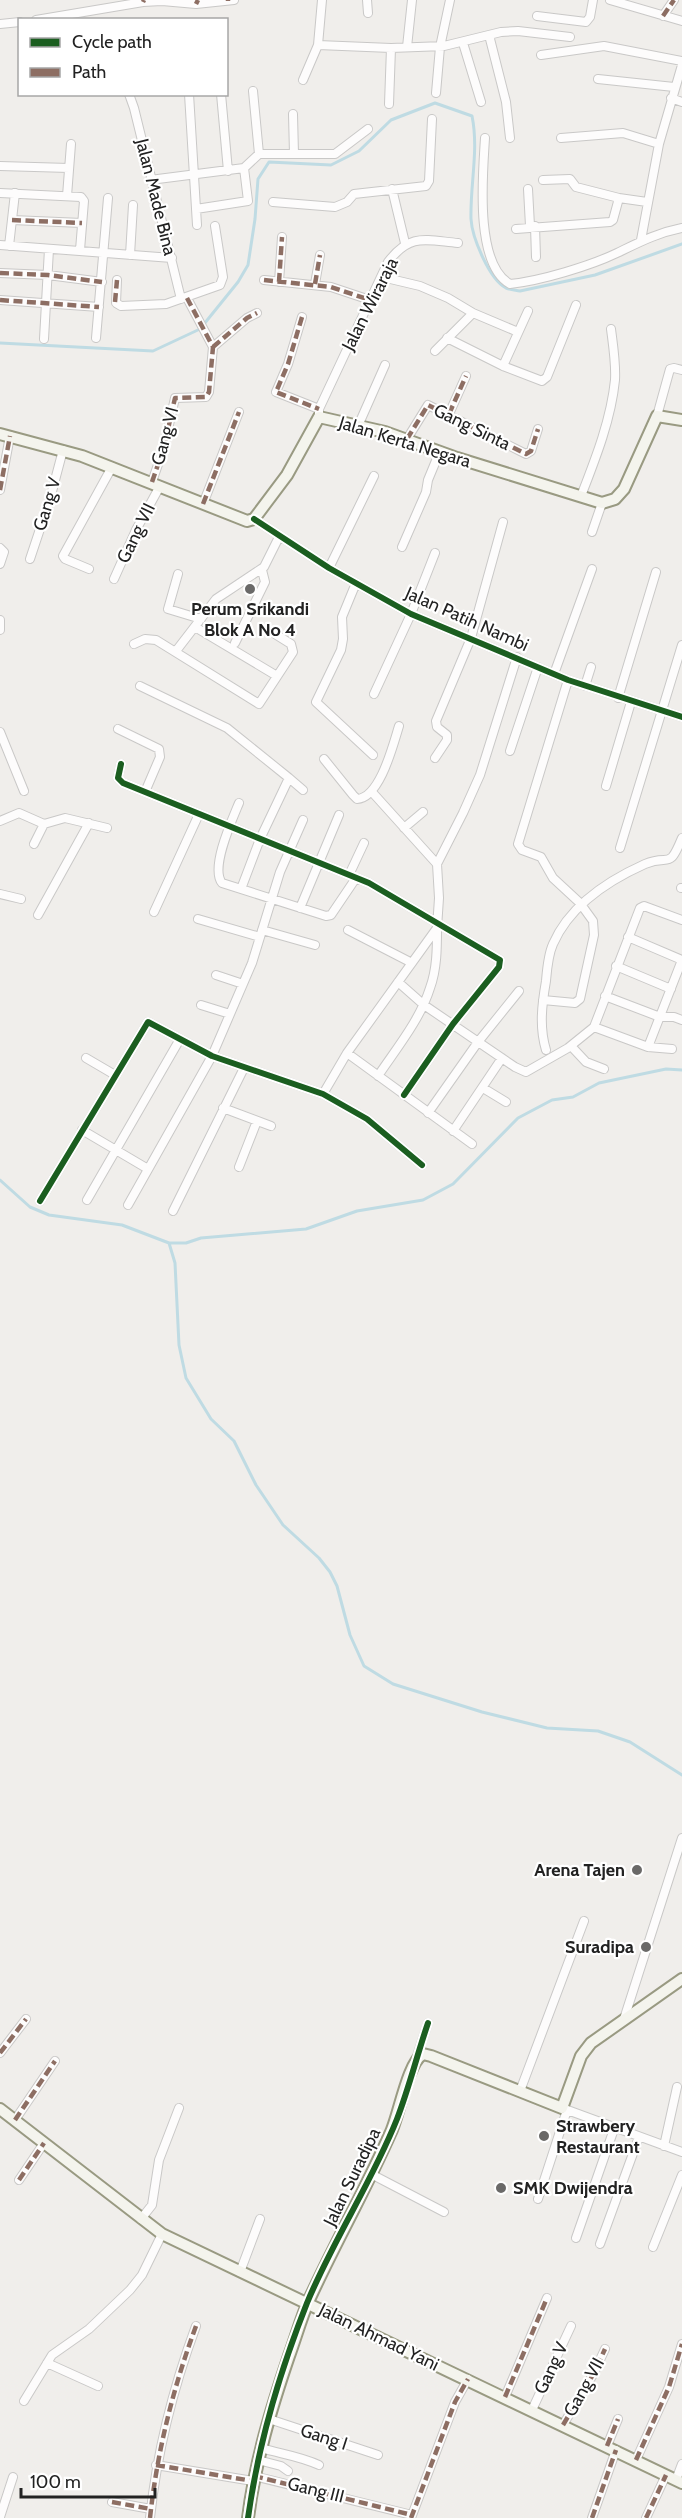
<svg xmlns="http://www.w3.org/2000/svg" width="682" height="2518" font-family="Cabin,sans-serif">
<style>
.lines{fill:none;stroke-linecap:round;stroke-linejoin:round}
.stream{stroke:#bfdbe3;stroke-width:3}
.street-casing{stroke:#c9c8c7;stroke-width:10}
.secondary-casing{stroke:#999a82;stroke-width:14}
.street{stroke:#fdfcfc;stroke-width:8}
.secondary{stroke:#f4f4ed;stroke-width:10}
.quiet{stroke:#8d6e63;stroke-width:4.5;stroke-dasharray:9 4.5;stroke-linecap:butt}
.cycleway-casing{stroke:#fff;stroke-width:10}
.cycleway{stroke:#1b5e20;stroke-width:6}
.poi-dot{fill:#6a6968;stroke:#fff;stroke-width:2}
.labels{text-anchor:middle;stroke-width:4.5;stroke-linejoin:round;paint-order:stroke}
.street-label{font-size:18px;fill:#222;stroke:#fff}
.poi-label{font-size:18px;font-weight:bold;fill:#222;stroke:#fff;text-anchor:end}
</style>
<rect width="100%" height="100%" fill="#f0eeeb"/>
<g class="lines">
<!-- stream -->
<path class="stream" d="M0,343L153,351L200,329L238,282L248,265L255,219L258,179L269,162L331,165L359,151L391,120L435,103L472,116C479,150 470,184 471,219C472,237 489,279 506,288C511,290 515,290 520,291L595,275L682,244
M0,1180L30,1207L49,1215L122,1225L169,1243L175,1263L179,1345L186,1378L211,1419L234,1441L256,1485L283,1525L319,1558L330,1572L337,1586L350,1635L364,1666L393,1684L482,1712L547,1728L598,1731L630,1742L682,1775
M169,1243H186L201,1238L306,1229L357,1211L423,1200L453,1184L518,1118L552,1100L573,1097L599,1083L666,1069L682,1070"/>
<defs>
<path id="street" d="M367,0L368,13
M610,0L682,21
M537,16L586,22L590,17L593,0
M663,16L674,0
M36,20L143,2L162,1L196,4L234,0
M0,24L20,22
M489,35L506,102L510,138
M463,43L481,102
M318,45L391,48L444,46L501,32L518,31L570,37
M407,47L412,0
M541,55L604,46L682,61
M598,79L674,87
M303,80L318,45L322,0
M253,91L259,154
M436,93L440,47L450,0
M129,94L134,108L181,299
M189,94L197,225
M221,94L228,171
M671,98L682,102
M389,104L391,48
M293,114L294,154
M485,138C483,172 474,264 510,284C540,281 590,266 617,253C640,242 657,233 682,228
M561,138L623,133L659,144
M0,166L69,168
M150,180L244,168L259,154H335L368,129
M543,180L570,179L576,187L619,198
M392,189L405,243
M528,189L530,226
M0,193L81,197L84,201L80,250
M67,196L71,144
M273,202L335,207L347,202L354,194L426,186L429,181L432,119
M196,209L248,201L244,168
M12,220L82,223
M535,226L536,257
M516,229L610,222L613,220L619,198L647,202
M641,240L659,144L682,65
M0,245L172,258
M9,246L15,193
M130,255L133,205
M0,273L48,275L102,282
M382,277L420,286L448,298L473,313L518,332
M117,280L116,303L121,306L166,304L220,285L223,277L215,226
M264,280L331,287L370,300
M279,282L282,237
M315,284L320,255
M0,300L99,307
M302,317L288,364L276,392L319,409
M96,338L108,198
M447,338L503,366L542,381L547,377L576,305
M44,339L49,249
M213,347L247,318L257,313
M435,351L473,313
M503,366L528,311
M449,414L466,376
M657,416L670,369L674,368L682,370
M319,417V409L388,262C410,233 425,240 458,243
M358,426L385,365
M407,439L428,405L526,454L531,451L538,429
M152,482L164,447L175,398L206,397L209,392L213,347L187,298
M0,490L10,436
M581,496C595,460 611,420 615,380C616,363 613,345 611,329
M203,504L239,412
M254,519L329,568L411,614L568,680L682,717
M592,532L602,503
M402,547L426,492L428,480L440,451
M0,548L4,552L0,564
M30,559L50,499L63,450
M329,568L374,476
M89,569L65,559L63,556L112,467
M178,574L168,609L201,619
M114,579L136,530L160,486
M356,583L342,617L343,639L341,650L316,702L373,755
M0,620V630
M195,627L277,676
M235,643L265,582L262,570
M134,644L145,639L156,640L259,704L293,652L291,644L275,634
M176,651L216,599L264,567L279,537
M554,674L592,569
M140,686L227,728L289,778L260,839L241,889
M585,686L591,667
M374,694L411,614L435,553
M618,698L656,572
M118,729L159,749L160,757L145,792
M0,732L24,791
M510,751L538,667
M435,758L447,740V735L437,727L436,721L471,638L503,522
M324,759L353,795L357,799C380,798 393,745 399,726
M121,764L118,778L123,783L369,883L500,960L499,967L453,1024L404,1095
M289,778L303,790
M606,786L631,702
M372,792L437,864
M239,803C232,820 210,868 222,883L326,916L331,915L356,878
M0,821L19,813L44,824L65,818L107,828
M404,828L423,812
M34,844L44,824
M620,848L682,645
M349,875L364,843
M681,888H682
M0,894L21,899
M300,908L339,815
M154,912L199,814
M38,915L89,823
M198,919L260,937
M262,930L315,945
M348,930L412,963
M628,937L682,960
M616,966L671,989
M216,975L243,984
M398,982L424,1005L515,1067L526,1072L568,1048L594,1027L640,908L644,906L682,920
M605,996L660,1017H674L682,1020
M543,1000L575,1003L580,999L594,935L593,921L580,903L553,878L541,857L522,850L518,844L568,680
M201,1005L230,1014
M594,1027L648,1047L672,1049
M571,1046L586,1062L604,1069
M648,1047L682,960
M546,1050C539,1027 542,1004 546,981C547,969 548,955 553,944C570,905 607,881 645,864C670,853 668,872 682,838
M347,1053L472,1144
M86,1058L115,1075
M378,1076C396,1049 420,1020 430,988C437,969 437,948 437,928
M483,1088L506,1102
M323,1094L347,1053L437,928L439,898L437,864L463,813L480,775L517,657
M223,1108L271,1126
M428,1113L478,1042L519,991
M82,1130L148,1169
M453,1131L502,1058
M239,1167L257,1121
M87,1200L180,1039
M40,1201L148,1022L212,1056L323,1094L367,1119L422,1165
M128,1205L212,1056L252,963L280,872L303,820
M173,1211L244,1068
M624,2019L682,1838
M0,2053L26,2019
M416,2059L428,2023
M520,2091L584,1921
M562,2108L682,2152
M15,2120L55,2061
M664,2146L677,2087
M371,2174L444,2212
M19,2180L44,2143
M538,2199L567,2110
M141,2219L152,2205L159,2160L179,2108
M576,2238L614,2129
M600,2244L639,2137
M653,2247L682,2175
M240,2272L260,2219
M47,2363L98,2386
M505,2397L547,2298
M24,2401L52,2355L89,2329L130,2290L142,2275L162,2234
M532,2410L571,2326
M269,2419L378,2455
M563,2425L594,2373L605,2349
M607,2446L618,2419
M261,2448C281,2454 300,2456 319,2465
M258,2460L281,2466L288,2471
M636,2460L669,2387L682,2344
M156,2465L253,2481
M254,2476L412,2515
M676,2480L682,2464
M112,2502L151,2509
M0,2517L13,2477
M150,2518C157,2452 173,2388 196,2326
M411,2518L455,2402L468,2379
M592,2518L616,2450
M646,2518L666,2475"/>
<path id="secondary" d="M0,434L82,456L247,521L254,519L287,475L319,417L385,432L457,458L602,503L615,499L624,489L657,416L682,420
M0,2109L162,2234L682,2483
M248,2518C255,2462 271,2409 289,2356C296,2337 301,2318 309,2300C335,2243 366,2189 391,2132C399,2115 408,2062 423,2054L431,2056L562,2108L581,2056L591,2043L682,1979"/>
</defs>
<!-- street casing -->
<use href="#street" class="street-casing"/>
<!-- secondary casing -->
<use href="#secondary" class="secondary-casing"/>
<!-- street -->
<use href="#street" class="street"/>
<!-- secondary -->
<use href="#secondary" class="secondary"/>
<!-- quiet -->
<path class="quiet" d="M228,1V0
M143,2L144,0
M196,4L198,0
M663,16L674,0
M12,220L82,223
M0,273L48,275L102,282
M264,280L331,287L370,300
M279,282L282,237
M315,284L320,255
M0,300L99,307
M115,302L117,280
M302,317L288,364L276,392L319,409
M213,347L247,318L257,313
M449,414L466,376
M407,439L428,405L526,454L531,451L538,429
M152,482L164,447L175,398L206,397L209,392L213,347L187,298
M0,490L10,436
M203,504L239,412
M0,2053L26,2019
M15,2120L55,2061
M19,2180L44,2143
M505,2397L547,2298
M563,2425L594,2373L605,2349
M607,2446L618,2419
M636,2460L669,2387L682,2344
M156,2465L253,2481
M254,2476L412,2515
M112,2502L151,2509
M150,2518C157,2452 173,2388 196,2326
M411,2518L455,2402L468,2379
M592,2518L616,2450
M646,2518L666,2475"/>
<defs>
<path id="cycleway" d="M254,519L329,568L411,614L568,680L682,717
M121,764L118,778L123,783L369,883L500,960L499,967L453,1024L404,1095
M40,1201L148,1022L212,1056L323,1094L367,1119L422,1165
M248,2518C258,2445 280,2371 307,2303C333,2240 372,2182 397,2119C409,2088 417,2055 428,2023"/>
</defs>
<!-- cycleway casing -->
<use href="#cycleway" class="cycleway-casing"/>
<!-- cycleway -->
<use href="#cycleway" class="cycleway"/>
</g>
<!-- markers -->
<g class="poi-dot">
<circle cx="250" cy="589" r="6"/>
<circle cx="637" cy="1870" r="6"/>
<circle cx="646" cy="1947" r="6"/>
<circle cx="544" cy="2136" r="6"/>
<circle cx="501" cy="2188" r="6"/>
</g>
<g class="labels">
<!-- street labels -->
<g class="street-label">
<text transform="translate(156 197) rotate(76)" y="6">Jalan Made Bina</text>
<text transform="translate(370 304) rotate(-63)" y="6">Jalan Wiraraja</text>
<text transform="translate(472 427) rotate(26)" y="6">Gang Sinta</text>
<text transform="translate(165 436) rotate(-75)" y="6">Gang VI</text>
<text transform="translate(405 442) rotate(17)" y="6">Jalan Kerta Negara</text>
<text transform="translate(47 504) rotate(-73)" y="6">Gang V</text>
<text transform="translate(136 533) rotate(-64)" y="6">Gang VII</text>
<text transform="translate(467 619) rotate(24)" y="6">Jalan Patih Nambi</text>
<text transform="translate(352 2177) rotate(-64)" y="6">Jalan Suradipa</text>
<text transform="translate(379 2337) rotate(26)" y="6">Jalan Ahmad Yani</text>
<text transform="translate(551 2368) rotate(-65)" y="6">Gang V</text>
<text transform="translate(584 2387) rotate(-61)" y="6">Gang VII</text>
<text transform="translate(324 2437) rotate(18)" y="6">Gang I</text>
<text transform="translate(316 2490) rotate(14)" y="6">Gang III</text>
</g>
<!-- poi labels -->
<g class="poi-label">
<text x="250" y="615" text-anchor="middle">Perum Srikandi<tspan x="250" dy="21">Blok A No 4</tspan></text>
<text x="625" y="1876">Arena Tajen</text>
<text x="634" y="1953">Suradipa</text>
<text x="556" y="2132" text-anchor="start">Strawbery<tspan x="556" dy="21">Restaurant</tspan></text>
<text x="513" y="2194" text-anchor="start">SMK Dwijendra</text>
</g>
</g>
<!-- legend -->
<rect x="18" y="18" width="210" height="78" fill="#ffffff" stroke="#a7a7a7" stroke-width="1.5"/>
<rect x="30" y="38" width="30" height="9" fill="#1b5e20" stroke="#a7a7a7" stroke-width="1.5"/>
<text x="72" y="48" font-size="18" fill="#222222">Cycle path</text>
<rect x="30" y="68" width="30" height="9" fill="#8d6e63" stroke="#a7a7a7" stroke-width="1.5"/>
<text x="72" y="78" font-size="18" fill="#222222">Path</text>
<!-- scale -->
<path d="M21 2488v9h134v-9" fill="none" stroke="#222222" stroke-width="3"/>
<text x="30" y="2488" font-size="18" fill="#222222" stroke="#ffffff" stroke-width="4.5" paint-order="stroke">100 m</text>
</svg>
